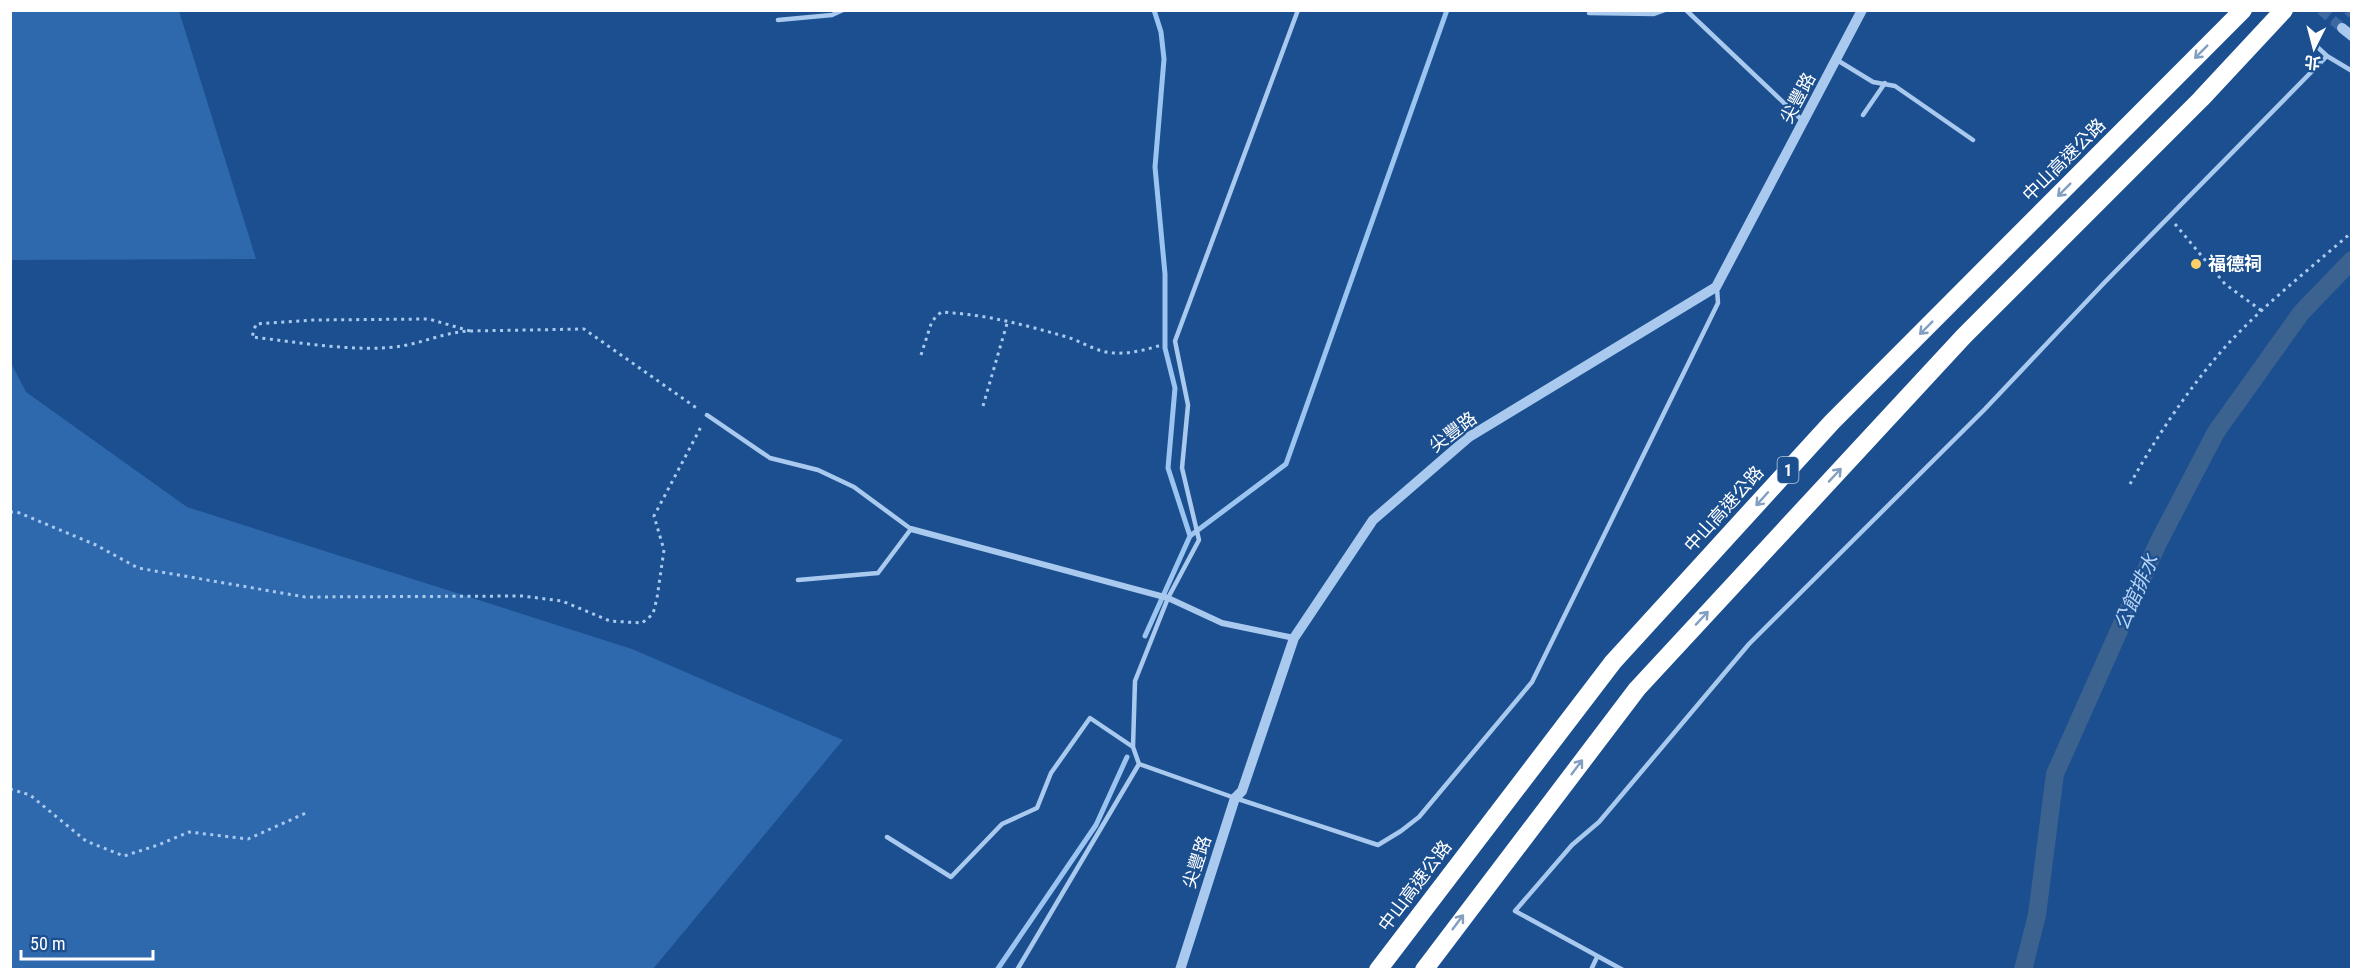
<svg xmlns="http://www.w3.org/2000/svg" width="2362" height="980" font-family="'Roboto Condensed','Noto Sans TC',sans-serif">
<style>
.green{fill:#2e69ad}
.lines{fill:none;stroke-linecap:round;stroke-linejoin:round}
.stream{stroke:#9cc4f0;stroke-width:5}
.canal{stroke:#3c6290;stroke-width:18}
.tertiary-tunnel{stroke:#3d69a0;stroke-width:10;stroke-dasharray:10 5;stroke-linecap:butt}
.path{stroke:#a9c9ee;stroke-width:3;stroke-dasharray:3 4.5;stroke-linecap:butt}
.service{stroke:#a9c9ee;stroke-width:4.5}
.minor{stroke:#a9c9ee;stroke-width:6}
.tertiary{stroke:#a9c9ee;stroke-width:10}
.motorway{stroke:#fff;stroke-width:18}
.oneway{stroke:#829ec1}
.poi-dot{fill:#ffd166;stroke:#1b4f8f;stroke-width:2}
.labels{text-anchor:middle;stroke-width:4.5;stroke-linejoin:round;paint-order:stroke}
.shield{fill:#1b4f8f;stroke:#bbcadd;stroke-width:1.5}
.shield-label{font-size:16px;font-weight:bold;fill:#fff}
.street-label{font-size:18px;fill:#fff;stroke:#1b4f8f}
.poi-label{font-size:18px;font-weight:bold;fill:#fff;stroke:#1b4f8f;text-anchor:start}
.water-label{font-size:20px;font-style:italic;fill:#b5d3f5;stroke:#1b4f8f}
</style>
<rect width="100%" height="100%" fill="#1b4f8f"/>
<!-- green -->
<path class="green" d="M10,11H179L256,259L11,260Z
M11,363L26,392L187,507L632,649L843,740L653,969H11Z"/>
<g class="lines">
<!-- stream -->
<path class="stream" d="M1154,10L1161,32L1164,59L1155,167L1165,274V348L1175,388L1168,468L1190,536
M1145,636L1190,536L1286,464L1447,10
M997,970L1096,825L1127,757"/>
<!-- canal -->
<path class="canal" d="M2023,970L2037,915L2055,774L2158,543L2216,432L2301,313L2352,260"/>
<!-- tertiary-tunnel -->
<path class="tertiary-tunnel" d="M2321,10L2342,28
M2348,10L2352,14"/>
<!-- path -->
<path class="path" d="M2175,224L2225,284L2262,311
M470,331L429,319L313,320L256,324L252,337C298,342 357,353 402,346C425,342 446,332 470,331L584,329L698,409
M921,355L932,321L941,312C989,315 1021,324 1067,337C1083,342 1098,353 1115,353C1132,354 1148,349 1165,344
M983,406L1008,320
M2130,484C2153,443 2179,403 2209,366C2249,316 2303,275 2352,232
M10,512H17L96,545L138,568L305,597L522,596L562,601L610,621L642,623L653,614L657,598L664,550L654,516L702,425
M10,789L30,795L86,841L124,856L158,845L189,832L248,839L306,813"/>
<!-- service -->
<path class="service" d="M1686,10L1802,120
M1589,13L1654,14L1665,10
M778,20L832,15L843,10
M2312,42L2327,56
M1837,60L1873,82L1895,86L1973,140
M1863,115L1885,83
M707,415L770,458L818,470L854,487L911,529L878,573L798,580
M1139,764L1235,798L1378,845L1401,831L1419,817L1532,682L1718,303L1717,288
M887,837L951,877L1002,824L1037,808L1051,773L1090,718L1133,747
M1017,970L1139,764L1133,747L1135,681L1168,598L1199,540L1182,468L1188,405L1175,341L1298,10
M1591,970L1597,957
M1623,970L1515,911L1572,845L1599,822L1749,644L1985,409L2104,283L2327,56L2352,71"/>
<!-- minor -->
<path class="minor" d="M911,529L1168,598L1222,623L1294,638"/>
<!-- tertiary -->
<path class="tertiary" d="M2342,28L2352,36
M1180,970L1235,798L1242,791L1294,638L1373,520L1469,437L1716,287L1862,10"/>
<!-- motorway -->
<path class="motorway" d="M1378,970L1613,662L1832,422L2243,10
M1424,970L1637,689L1964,336L2201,99L2284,10"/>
</g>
<!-- one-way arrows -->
<defs><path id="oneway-shaft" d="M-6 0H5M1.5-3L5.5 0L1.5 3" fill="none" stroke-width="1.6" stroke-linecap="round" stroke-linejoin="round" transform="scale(1.5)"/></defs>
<g class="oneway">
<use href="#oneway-shaft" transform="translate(2201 52) rotate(135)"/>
<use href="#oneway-shaft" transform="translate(2064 190) rotate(135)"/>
<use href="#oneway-shaft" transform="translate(1926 328) rotate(135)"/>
<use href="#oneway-shaft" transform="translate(1835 475) rotate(-47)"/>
<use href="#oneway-shaft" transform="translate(1762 499) rotate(132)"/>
<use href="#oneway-shaft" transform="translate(1702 618) rotate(-47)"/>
<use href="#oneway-shaft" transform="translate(1577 767) rotate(-53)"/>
<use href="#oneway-shaft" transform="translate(1458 922) rotate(-53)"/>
</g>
<!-- markers -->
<circle class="poi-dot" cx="2196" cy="264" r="6"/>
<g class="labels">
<!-- shield labels -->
<rect class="shield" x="1777.5" y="457" width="21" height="26" rx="4.5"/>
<g class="shield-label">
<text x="1788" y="476">1</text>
</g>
<!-- street labels -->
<g class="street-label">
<text transform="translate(1798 98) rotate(-62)" y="6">尖豐路</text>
<text transform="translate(2064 160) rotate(-45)" y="6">中山高速公路</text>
<text transform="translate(1453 432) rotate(-37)" y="6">尖豐路</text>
<text transform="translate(1724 509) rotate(-48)" y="6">中山高速公路</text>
<text transform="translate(1197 862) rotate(-72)" y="6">尖豐路</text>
<text transform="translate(1415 886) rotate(-53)" y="6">中山高速公路</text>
</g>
<!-- poi labels -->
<g class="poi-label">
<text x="2208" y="270">福德祠</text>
</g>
<!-- water labels -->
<g class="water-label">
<text transform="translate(2136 592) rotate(-66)" y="7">公館排水</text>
</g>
</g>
<!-- border -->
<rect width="2362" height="980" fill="none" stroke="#ffffff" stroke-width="24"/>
<!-- north arrow -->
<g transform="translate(2314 48) rotate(186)" stroke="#1b4f8f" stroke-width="4.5" paint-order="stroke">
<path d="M0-4.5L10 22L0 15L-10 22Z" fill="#ffffff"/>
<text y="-9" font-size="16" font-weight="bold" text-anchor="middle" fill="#ffffff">北</text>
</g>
<!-- scale -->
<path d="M21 950v9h132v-9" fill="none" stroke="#ffffff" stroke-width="3"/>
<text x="30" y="950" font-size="18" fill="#ffffff" stroke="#1b4f8f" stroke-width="4.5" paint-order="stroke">50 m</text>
</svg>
